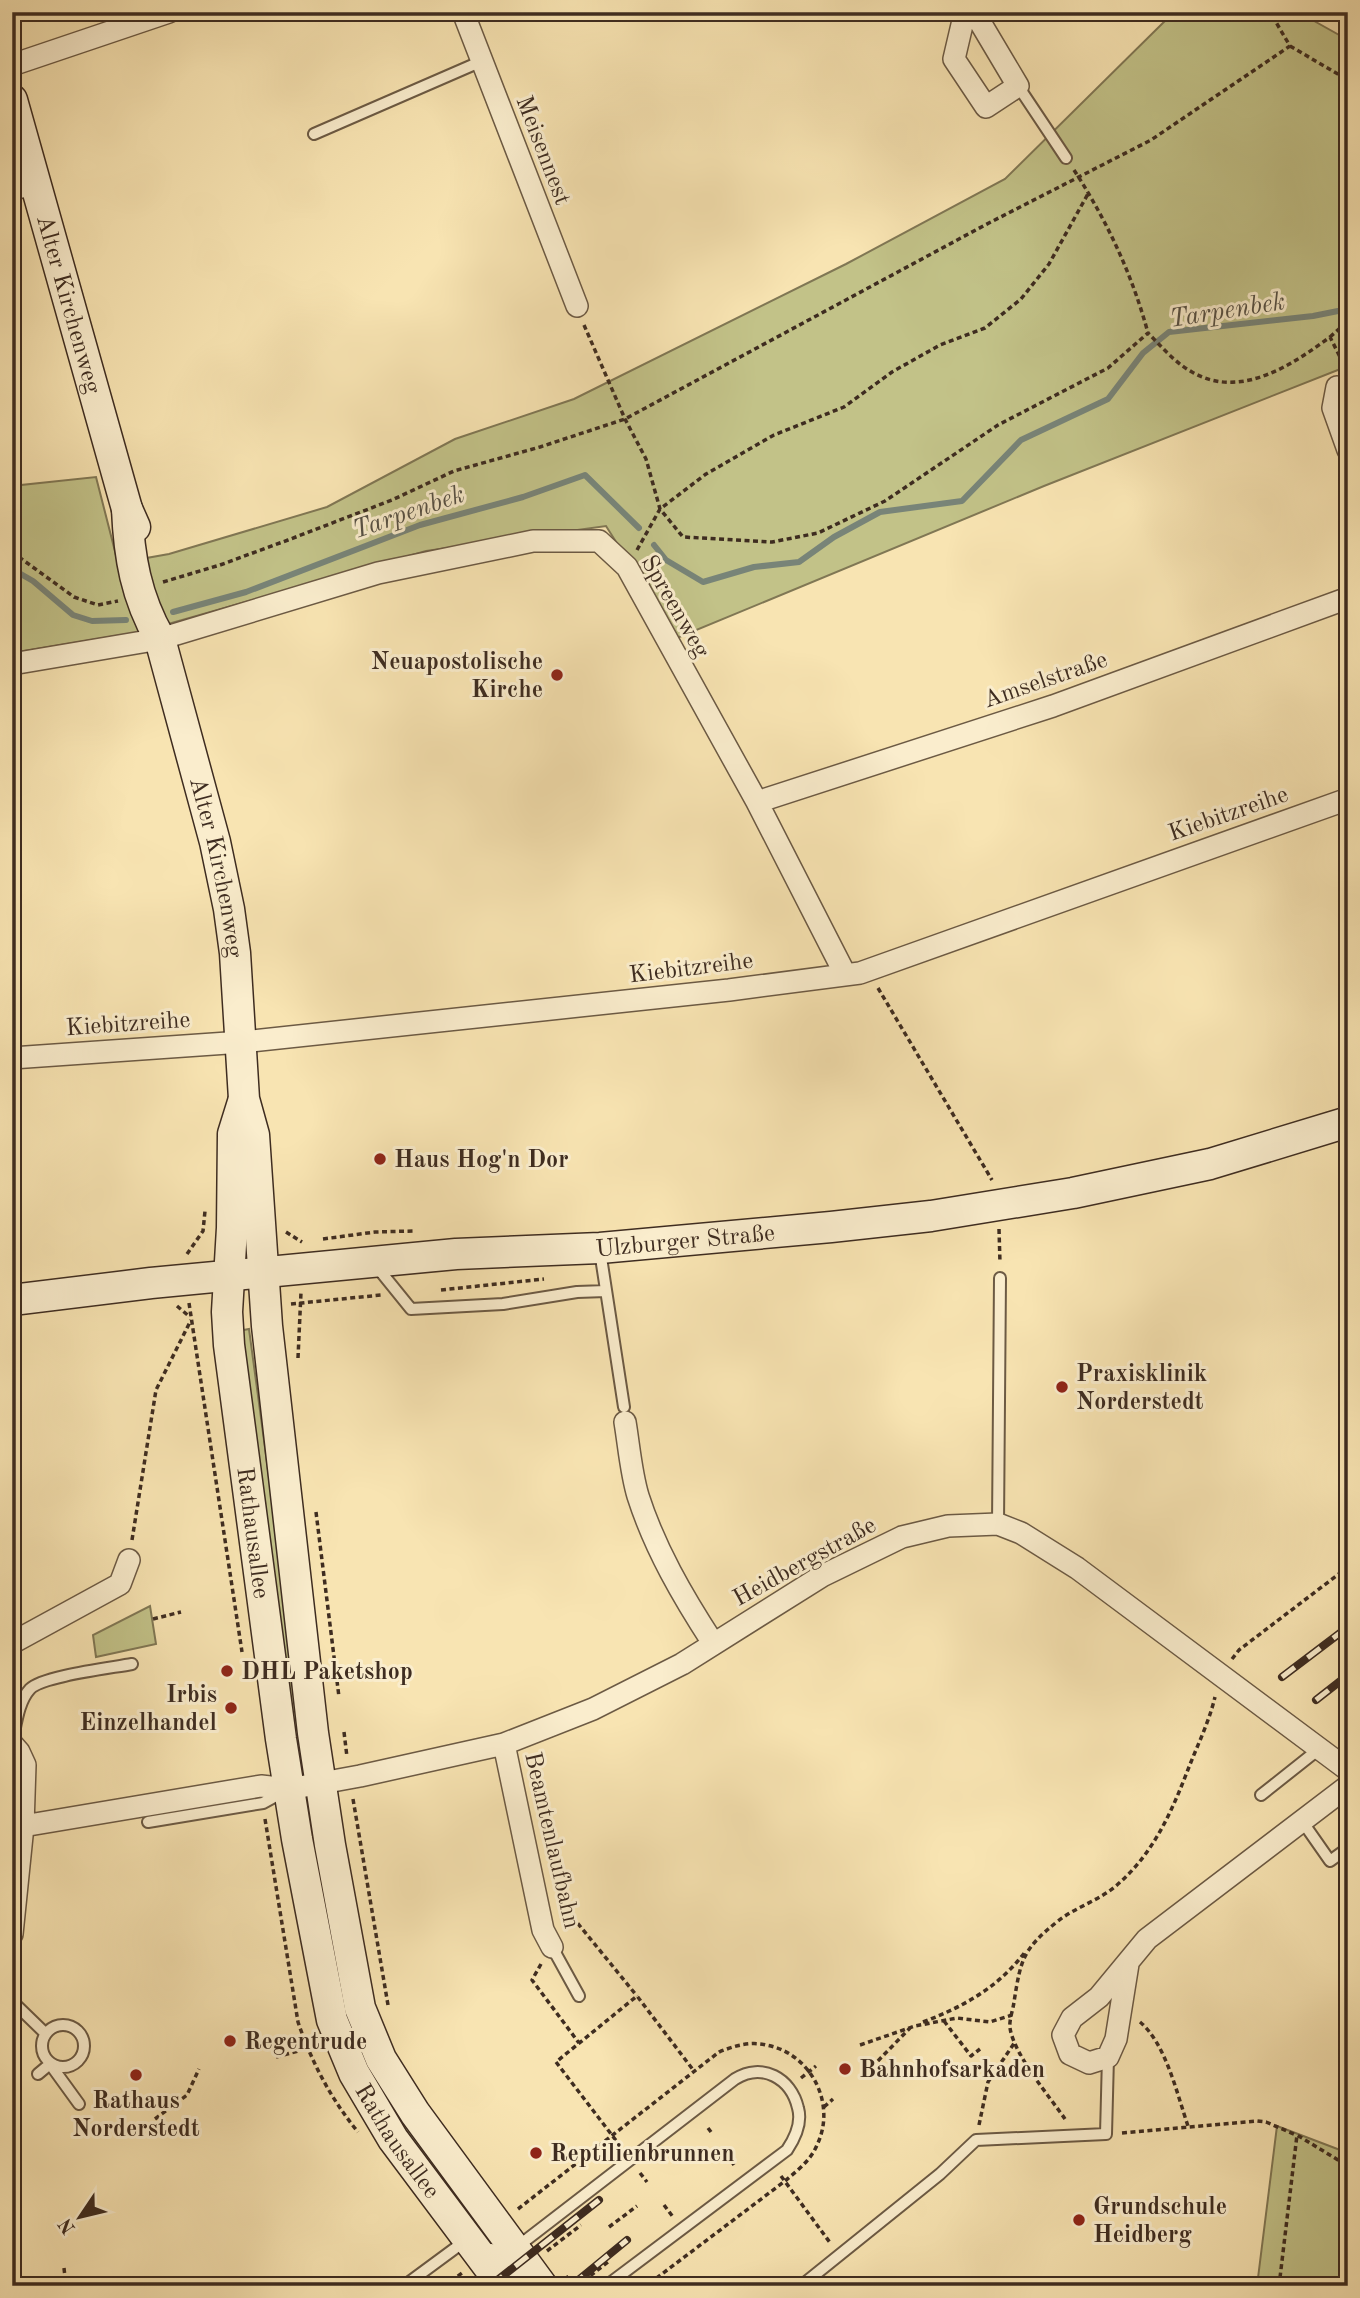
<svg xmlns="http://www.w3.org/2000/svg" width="1360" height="2298" font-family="'Old Standard TT',serif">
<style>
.green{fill:#c2c288;stroke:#807754;stroke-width:2}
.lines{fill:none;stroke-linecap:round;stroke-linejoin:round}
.stream{stroke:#788478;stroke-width:6}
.lane-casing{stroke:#6c5a44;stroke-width:14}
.street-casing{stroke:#6c5a44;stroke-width:24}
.secondary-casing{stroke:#3e2c20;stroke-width:33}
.path{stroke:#3e2c20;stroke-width:3.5;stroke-dasharray:5 3.5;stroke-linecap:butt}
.lane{stroke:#faedcd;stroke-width:10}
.street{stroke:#faedcd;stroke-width:21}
.secondary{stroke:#faedcd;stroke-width:30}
.rail-casing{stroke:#3e2c20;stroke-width:8}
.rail{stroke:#faedcd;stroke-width:5;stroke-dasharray:16;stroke-linecap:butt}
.poi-dot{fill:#8f2418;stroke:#faedcd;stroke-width:2.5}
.labels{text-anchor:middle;stroke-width:6;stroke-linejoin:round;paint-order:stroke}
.street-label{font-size:24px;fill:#3e2c20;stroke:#faedcd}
.poi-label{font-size:24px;font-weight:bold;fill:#3e2c20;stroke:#faedcd;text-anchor:start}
.water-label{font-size:26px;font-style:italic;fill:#565044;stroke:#faedcd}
</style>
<rect width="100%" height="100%" fill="#f8e4b2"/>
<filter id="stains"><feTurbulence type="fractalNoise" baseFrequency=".00286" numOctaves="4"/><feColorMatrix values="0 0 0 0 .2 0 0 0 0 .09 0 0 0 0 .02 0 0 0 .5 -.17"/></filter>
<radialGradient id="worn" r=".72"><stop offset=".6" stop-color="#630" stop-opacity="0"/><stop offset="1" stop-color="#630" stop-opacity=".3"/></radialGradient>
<!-- green -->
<path class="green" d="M1174,12H1298L1348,40V366L1044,486L677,638L606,526L426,551L140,632L12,653V486L96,477L118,563L169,554L327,507L455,439L574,399L846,264L1005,179Z
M249,1329L303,1730L289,1731L233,1332Z
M150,1606L156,1644L96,1657L93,1635Z
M360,2036L455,2192L454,2196L429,2175L345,2042Z
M1277,2126L1348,2153V2286H1257Z"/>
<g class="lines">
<!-- stream -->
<path class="stream" d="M654,545L666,560L703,582L754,567L799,562L834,537L880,512L962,501L1021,440L1108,399L1143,353L1169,332L1313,316L1343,310L1348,300
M12,569L33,581L73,615L92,621L126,620
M173,612L246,592L420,525L523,497L585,475L639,528"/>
<defs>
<path id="lane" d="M1018,86L1066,158
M314,134L482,61
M600,1251L624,1407
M377,1267L411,1309L503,1304L577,1292L606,1291
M998,1524L1000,1278
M12,1742C16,1725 18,1702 30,1689C42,1676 111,1668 132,1664
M1261,1795L1319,1749
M1302,1821L1330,1861L1348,1848
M148,1822L263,1803L283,1792
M552,1947L579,1996
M12,2001L45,2033
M42 2046a21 21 0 1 1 42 0a21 21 0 1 1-42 0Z
M38,2074L50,2064L79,2104
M517,2247L735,2079C762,2062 791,2078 798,2108C802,2122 795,2138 787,2150L606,2286
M491,2249L517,2274
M404,2286L465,2241
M801,2286L940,2174L976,2140L1106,2134L1108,2057"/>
<path id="street" d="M463,12L577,306
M965,12L954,59L986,107L1018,86L974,12
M12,65L169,12
M12,189L36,184
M1337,387L1333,408L1348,450
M12,664L160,639L378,573L533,541H599L627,567L757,802L845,974
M757,802L1053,706L1348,598
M12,1058L242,1042L729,990L860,973L1348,799
M625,1422C629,1446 631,1473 638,1496C655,1549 683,1597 713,1643
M12,1643L120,1584L129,1560
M12,1744L19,1752L25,1765L23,1826L12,1934
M504,1744L543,1930L552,1947
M23,1826L261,1786L289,1789L360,1776L504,1744L593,1709L682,1664L822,1576L902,1537L948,1526L998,1524L1021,1533L1077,1568L1348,1770
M1128,1964L1116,2039L1108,2057L1089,2063L1070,2054L1063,2035L1072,2018L1099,1997L1147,1939L1348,1786"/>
<g id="secondary">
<path id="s1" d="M12,100L127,509L135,527"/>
<path id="s2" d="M127,509C129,557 136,597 160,639L215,842L229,909L235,953L244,1099L254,1135L267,1326L313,1733L330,1845L360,2008L381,2059L415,2113L542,2286"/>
<path id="s3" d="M243,1102L233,1134L232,1228L227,1312L229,1345L281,1739L297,1839L332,2020L354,2073L393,2139L503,2286"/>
<path id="s4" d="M12,1300L151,1283L456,1254L600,1248L831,1227L931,1216L1073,1193L1210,1164L1348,1122"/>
</g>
</defs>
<!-- lane casing -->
<use href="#lane" class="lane-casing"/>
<!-- street casing -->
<use href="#street" class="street-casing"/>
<!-- secondary casing -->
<use href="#secondary" class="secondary-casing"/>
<!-- path -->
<path class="path" d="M12,32L17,43
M1290,46L1348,80
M1074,170C1107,221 1132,274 1148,333
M584,325L625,419L646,459L660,509L683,537L772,542L818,533L885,501L998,425L1108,368L1148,333C1162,347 1174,362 1192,372C1240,400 1292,365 1330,337L1342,361L1341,367
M1330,337L1348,321
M637,550L660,509L706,474L774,435L844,407L892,372L940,345L985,328L1021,299L1049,264L1089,192
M12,552L74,597L98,605L118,601
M163,582L220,565L288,540L392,500L454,471L540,447L625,419L985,225L1151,140L1290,46L1270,12
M878,988L992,1180
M999,1229L1000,1263
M286,1232L302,1242
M323,1239L375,1232L413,1231
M187,1254L203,1231L205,1211
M441,1290L544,1279
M189,1303L242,1652
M291,1304L381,1295
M177,1306L190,1317
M298,1358L301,1292
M316,1512L339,1697
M132,1540L156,1390L191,1320
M153,1619L181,1612
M1232,1659L1239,1650L1348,1567
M344,1732L347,1757
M353,1799L388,2005
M265,1819L298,2022C312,2063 331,2099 358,2132
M563,1924L575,1920L637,1996
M541,1964L532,1980L579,2043
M944,2021L971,2056L980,2049
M923,2022C963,2007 999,1987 1025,1952
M1140,2022C1166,2044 1177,2094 1188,2126
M860,2045L915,2026L957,2018L990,2022L1012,2015
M276,2057L317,2046
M872,2067L910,2028
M801,2078L816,2066
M824,2107L833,2099
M155,2119L187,2095L199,2069
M1065,2119C1050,2097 1014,2055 1010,2028C1009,2020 1013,2010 1014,2002C1021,1958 1023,1949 1058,1921C1076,1907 1100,1900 1117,1885C1154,1853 1172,1811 1189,1767C1198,1744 1209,1722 1215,1697
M979,2125L988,2082L1015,2042
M708,2128L711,2132
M1122,2133L1257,2121L1266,2122L1296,2135
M621,2147L556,2062L637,1996L694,2071
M728,2156L734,2165
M640,2173L647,2182
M781,2176L831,2244
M664,2205L673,2217
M518,2209L719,2052C734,2046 750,2041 766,2045C811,2053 837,2104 817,2145C811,2160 797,2171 785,2181L646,2286
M609,2227L637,2206
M547,2251L581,2225
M64,2268L66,2286
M566,2276L573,2286
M444,2286L462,2273
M577,2286L608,2262
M1279,2286L1297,2135L1348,2166"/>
<!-- lane -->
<use href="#lane" class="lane"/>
<!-- street -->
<use href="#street" class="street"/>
<!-- secondary -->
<use href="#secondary" class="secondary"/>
<defs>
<path id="rail" d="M1282,1677L1348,1627
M1316,1700L1348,1675
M490,2286L599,2200
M571,2286L627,2240"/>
</defs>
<!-- rail casing -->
<use href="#rail" class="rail-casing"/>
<!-- rail -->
<use href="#rail" class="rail"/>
</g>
<!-- markers -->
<g class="poi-dot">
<circle cx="557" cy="675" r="7"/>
<circle cx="380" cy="1159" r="7"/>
<circle cx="1062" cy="1387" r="7"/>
<circle cx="227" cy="1671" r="7"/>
<circle cx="231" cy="1708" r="7"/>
<circle cx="230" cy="2041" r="7"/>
<circle cx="845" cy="2069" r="7"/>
<circle cx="136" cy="2075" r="7"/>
<circle cx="536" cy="2153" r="7"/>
<circle cx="1079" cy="2220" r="7"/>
</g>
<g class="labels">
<!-- street labels -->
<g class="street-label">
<text transform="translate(544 150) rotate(69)" y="8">Meisennest</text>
<text dy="8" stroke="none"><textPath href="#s1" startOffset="212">Alter Kirchenweg</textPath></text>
<text transform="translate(676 606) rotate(60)" y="8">Spreenweg</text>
<text transform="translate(1045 679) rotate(-19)" y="8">Amselstraße</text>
<text transform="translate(1228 813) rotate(-19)" y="8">Kiebitzreihe</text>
<text dy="8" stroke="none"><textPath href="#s2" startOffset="371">Alter Kirchenweg</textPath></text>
<text transform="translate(691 967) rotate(-7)" y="8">Kiebitzreihe</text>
<text transform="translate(128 1023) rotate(-4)" y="8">Kiebitzreihe</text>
<text dy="8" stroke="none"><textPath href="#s4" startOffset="676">Ulzburger Straße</textPath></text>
<text dy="8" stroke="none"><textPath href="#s3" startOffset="434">Rathausallee</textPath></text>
<text transform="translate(804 1561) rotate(-29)" y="8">Heidbergstraße</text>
<text transform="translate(553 1840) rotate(77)" y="8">Beamtenlaufbahn</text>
<text dy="8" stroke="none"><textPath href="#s3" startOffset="1066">Rathausallee</textPath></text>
</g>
<!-- poi labels -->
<g class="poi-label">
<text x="543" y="669" text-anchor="end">Neuapostolische<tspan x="543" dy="28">Kirche</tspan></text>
<text x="394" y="1167">Haus Hog'n Dor</text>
<text x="1076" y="1381">Praxisklinik<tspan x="1076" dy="28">Norderstedt</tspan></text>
<text x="241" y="1679">DHL Paketshop</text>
<text x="217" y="1702" text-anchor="end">Irbis<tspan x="217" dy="28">Einzelhandel</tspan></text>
<text x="244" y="2049">Regentrude</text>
<text x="859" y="2077">Bahnhofsarkaden</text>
<text x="136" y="2108" text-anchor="middle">Rathaus<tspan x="136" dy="28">Norderstedt</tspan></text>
<text x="550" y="2161">Reptilienbrunnen</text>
<text x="1093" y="2214">Grundschule<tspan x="1093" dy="28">Heidberg</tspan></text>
</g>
<!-- water labels -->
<g class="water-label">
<text transform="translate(1227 309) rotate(-9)" y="9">Tarpenbek</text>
<text transform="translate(408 511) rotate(-19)" y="9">Tarpenbek</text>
</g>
</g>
<!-- margin -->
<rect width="1360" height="2298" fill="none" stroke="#f8e4b2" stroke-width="42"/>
<rect x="14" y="14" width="1332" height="2270" fill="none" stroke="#3e2c20" stroke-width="3.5"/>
<rect x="21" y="21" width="1318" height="2256" fill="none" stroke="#3e2c20" stroke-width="2"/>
<!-- north arrow -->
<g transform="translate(80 2217) rotate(235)" stroke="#faedcd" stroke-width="5" paint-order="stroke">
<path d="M0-5L12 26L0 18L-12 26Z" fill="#3e2c20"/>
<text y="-10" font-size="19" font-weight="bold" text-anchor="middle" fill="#3e2c20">N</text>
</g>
<rect width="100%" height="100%" filter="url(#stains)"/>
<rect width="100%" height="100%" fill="url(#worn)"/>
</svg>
